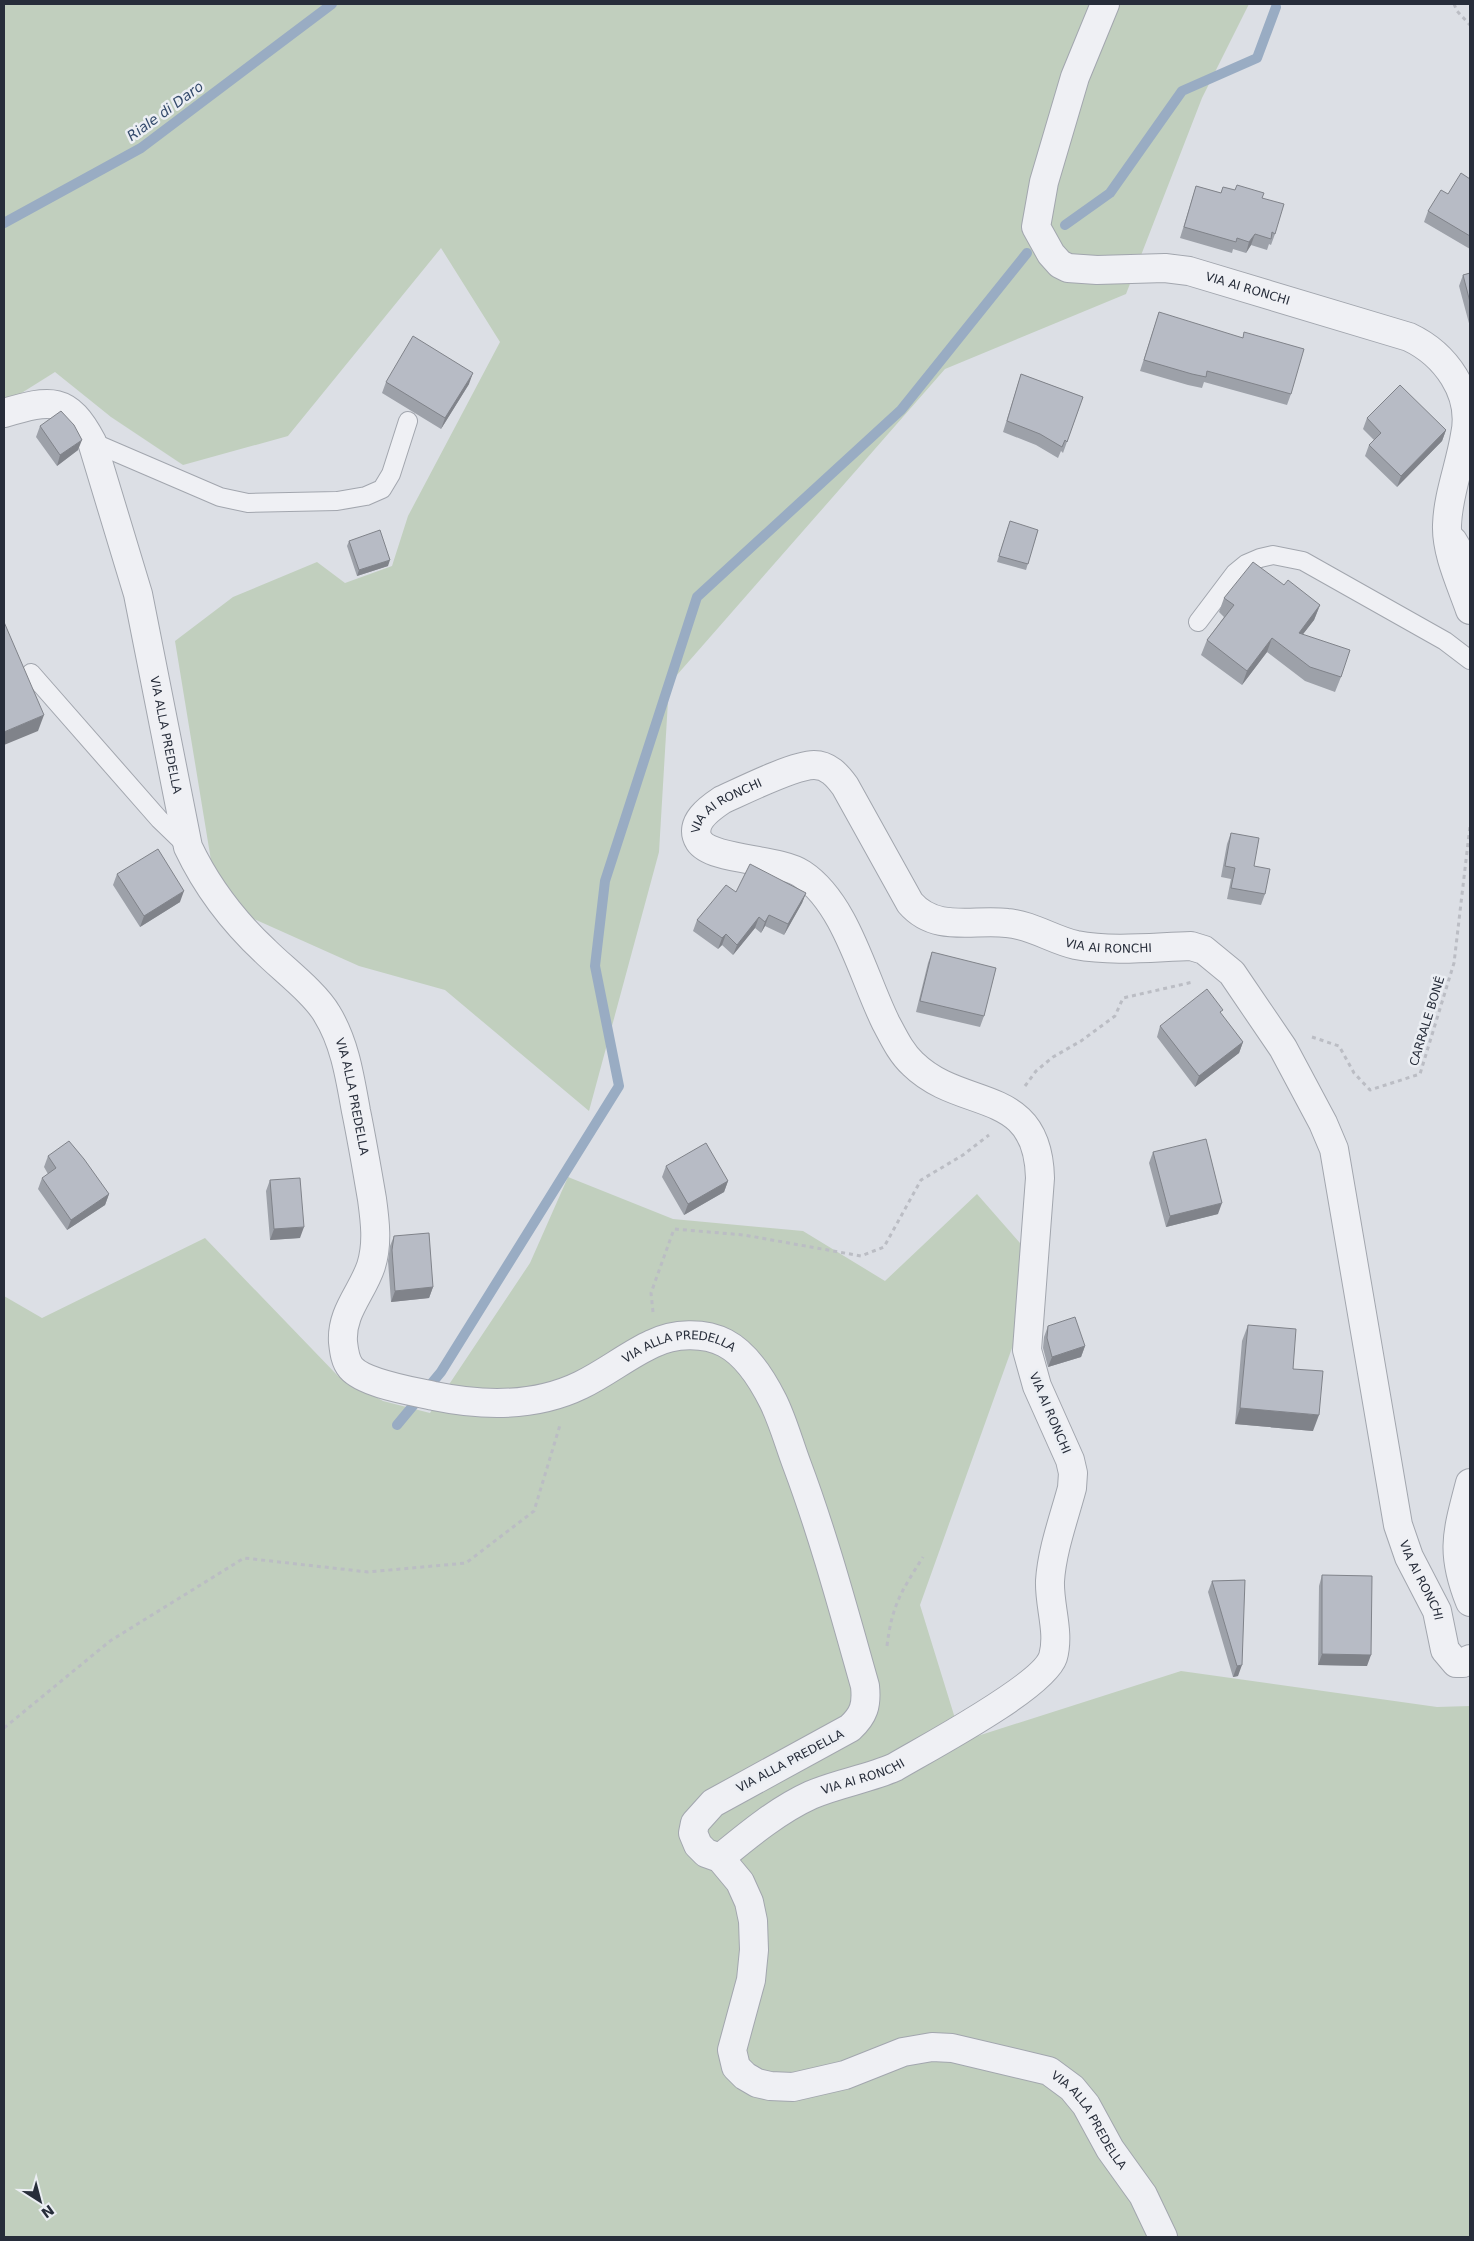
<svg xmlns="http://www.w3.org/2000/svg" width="1474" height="2241" font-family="'DejaVu Sans',sans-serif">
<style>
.green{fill:#c1cfbe}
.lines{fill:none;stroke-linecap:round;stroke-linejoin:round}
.stream{stroke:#99acc3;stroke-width:10}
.lane-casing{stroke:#a2a6ae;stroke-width:20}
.street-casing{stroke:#a2a6ae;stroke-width:30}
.path{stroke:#bbbdc4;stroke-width:3;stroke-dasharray:4 4;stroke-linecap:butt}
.lane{stroke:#eff0f4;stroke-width:18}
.street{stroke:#eff0f4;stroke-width:28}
.wall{fill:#9da1a9}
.shaded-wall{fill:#80838a}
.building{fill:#b7bbc5;stroke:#80838a}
.labels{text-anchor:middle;stroke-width:5;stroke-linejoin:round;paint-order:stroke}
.street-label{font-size:12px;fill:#272d3a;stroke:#ebeef3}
.water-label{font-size:14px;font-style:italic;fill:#344a6b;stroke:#ebeef3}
</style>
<rect width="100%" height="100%" fill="#dcdfe5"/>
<!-- green -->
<path class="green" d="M4,4H1249L1202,98L1126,294L945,369L669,684L659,852L589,1111L445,990L359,966L218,903L175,641L233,597L317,562L345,583L392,566L408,516L500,342L441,248L288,436L183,465L111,417L55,372L4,404Z
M568,1177L673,1219L803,1231L885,1281L977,1194L1041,1267L920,1605L962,1741L1181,1671L1437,1707L1470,1706V2237H4V1296L42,1318L205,1238L338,1376L383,1401L430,1413L530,1263Z"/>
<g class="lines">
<!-- stream -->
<path class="stream" d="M4,223L141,148L332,4
M1065,225L1110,193L1182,91L1257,58L1276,7
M397,1425L441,1372L619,1086L595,966L605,881L697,597L901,410L1027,253"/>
<defs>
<path id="lane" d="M92,442L220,497L248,503L337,501L366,496L382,489L391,474L408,421
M1449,530L1457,538L1470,560
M1198,622L1235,573L1246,564L1260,558L1273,555L1303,561L1445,641L1470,660
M31,673L159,819L188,847"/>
<g id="street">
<path id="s1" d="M1105,4L1075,77L1044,182L1036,227L1051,254L1060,264L1068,268L1097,270L1165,268L1189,271L1409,337C1445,354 1474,393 1465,435C1460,466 1448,494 1447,525C1446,553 1461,584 1470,610"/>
<path id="s2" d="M4,413C51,399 68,396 92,442L138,594L188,847C206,885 234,922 265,951C283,969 315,993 327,1014C345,1043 350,1078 356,1111C362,1140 367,1170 372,1199C375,1221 378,1244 371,1266C362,1293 341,1312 343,1342C344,1351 345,1361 351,1368C365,1384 413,1391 434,1396C482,1406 536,1407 581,1385C606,1373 628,1355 652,1344C674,1333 704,1332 725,1343C746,1354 763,1381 773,1401C783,1421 789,1444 797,1465C824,1537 844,1612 865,1686C867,1705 864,1715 850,1728L713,1803L695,1823L693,1833L698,1845L706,1853L720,1858L740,1882L749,1902L753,1921L754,1950L751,1980L732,2050L736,2067L745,2076L757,2083L770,2086L793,2087L845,2075L903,2052L932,2047L952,2048L1049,2071L1072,2088L1086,2105L1110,2149L1143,2195L1163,2237"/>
<path d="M1470,1483C1457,1533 1450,1552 1470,1602"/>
<path id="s3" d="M720,1858C748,1835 778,1810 811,1795C839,1783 868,1779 895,1767C927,1748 1043,1687 1053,1657C1060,1632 1049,1606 1050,1581C1052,1550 1064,1518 1072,1488L1073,1473L1070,1460L1037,1386L1027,1350L1040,1178C1038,1085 962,1112 913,1064C901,1053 894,1038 886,1023C863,977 846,903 802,874C778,858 712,861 699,841C688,823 710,808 722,800C742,791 794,765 814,765C828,765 837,775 845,786L910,903C936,933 973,919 1007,923C1032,925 1053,940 1076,945C1113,952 1154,947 1191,946L1204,950L1232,973L1283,1048L1323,1123L1334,1149L1398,1525L1409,1557L1437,1611L1445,1650L1456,1663H1463L1470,1659"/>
</g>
</defs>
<!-- lane casing -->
<use href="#lane" class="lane-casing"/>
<!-- street casing -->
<use href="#street" class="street-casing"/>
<!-- path -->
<path class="path" d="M1454,4L1457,11L1470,25
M1312,1037L1339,1046L1354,1073L1370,1090L1420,1074L1454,963L1470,826
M1025,1086L1036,1071L1053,1057L1081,1041L1115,1016L1123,998L1193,982
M653,1312L651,1293L674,1229L744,1235L861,1256L884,1247L921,1180L963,1155L989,1135
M887,1646C892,1605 901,1592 923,1557
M4,1728L110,1641L244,1558L368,1572L466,1563L534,1511L560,1425"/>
<!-- lane -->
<use href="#lane" class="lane"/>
<!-- street -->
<use href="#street" class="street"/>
</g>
<!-- wall -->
<path class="wall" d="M1470,179V249L1424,222L1428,211L1448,194Z
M1196,186L1221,193L1223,187L1262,198L1275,234L1271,245L1269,244L1267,250L1251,245L1246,253L1233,249L1232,253L1180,238Z
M1470,273V327L1459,286L1463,275Z
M1159,312L1291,394L1287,405L1204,382L1202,388L1188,385L1140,371Z
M1021,374L1083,397L1063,453L1061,451L1058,458L1036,445L1003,432Z
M386,382L469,384L441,429L382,393Z
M1367,418L1446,430L1442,441L1397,487L1365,456L1369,445L1374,440L1363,429Z
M40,426L78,450L57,466L36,437Z
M1008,527L1038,530L1026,570L997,562Z
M349,541L388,566L357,576L347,546Z
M1284,585L1320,605L1314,620L1303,634L1341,677L1335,692L1305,681L1267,652L1242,685L1201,655L1207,640L1224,617L1219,612L1224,598Z
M1231,833L1254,866L1265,894L1261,905L1227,899L1231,879L1221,877L1227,844Z
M117,874L180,902L140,927L113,885Z
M736,892L806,893L802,903L784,935L765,926L761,933L755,928L733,955L722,945L718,949L693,931L697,920Z
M932,952L984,1016L980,1027L916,1012L928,963Z
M1221,1015L1243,1042L1239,1053L1195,1087L1157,1037L1160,1026Z
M1153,1152L1218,1214L1166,1227L1149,1163Z
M48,1156L109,1194L105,1205L67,1230L38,1189L42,1178L48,1174L44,1167Z
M666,1166L728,1181L724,1192L684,1215L662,1177Z
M270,1180L300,1238L270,1240L266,1191Z
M394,1236L433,1287L429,1298L391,1302L388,1261L390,1246Z
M1248,1325L1293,1369L1313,1431L1235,1424L1242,1341Z
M1048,1326L1085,1346L1081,1357L1048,1367L1043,1348L1044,1337Z
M1322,1575L1367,1666L1318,1665L1319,1586Z
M1245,1580L1238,1676L1233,1677L1208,1592L1212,1581Z"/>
<!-- shaded-wall -->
<path class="shaded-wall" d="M1255,234L1251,245L1246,253L1249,242Z
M473,373L469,384L441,429L445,418Z
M1446,430L1442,441L1397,487L1401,476Z
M82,440L78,450L57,466L60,455Z
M390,560L388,566L357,576L359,570Z
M1320,605L1314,620L1293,647L1299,633Z
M1272,638L1267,652L1242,685L1247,671Z
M44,715L38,731L4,745V732Z
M184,891L180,902L140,927L144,916Z
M806,893L802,903L784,935L788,924Z
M769,915L765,926L761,933L765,922Z
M759,917L755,928L733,955L737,945Z
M726,934L722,945L718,949L722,938Z
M1243,1042L1239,1053L1195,1087L1199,1076Z
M728,1181L724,1192L684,1215L688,1204Z
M109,1194L105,1205L67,1230L71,1220Z
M1222,1203L1218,1214L1166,1227L1170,1216Z
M304,1227L300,1238L270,1240L274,1229Z
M433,1287L429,1298L391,1302L395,1291Z
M1085,1346L1081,1357L1048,1367L1052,1357Z
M1240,1408L1319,1415L1313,1431L1235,1424Z
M1322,1654L1371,1655L1367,1666L1318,1665Z
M1242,1665L1238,1676L1233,1677L1237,1666Z"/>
<!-- building -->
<path class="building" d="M1461,173L1470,179V236L1428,211L1441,190L1448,194Z
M1237,185L1264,193L1262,198L1284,204L1275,234L1272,232L1271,239L1255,234L1249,242L1237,238L1236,242L1184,227L1196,186L1221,193L1223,187L1235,190Z
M1470,273V302L1463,275Z
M1159,312L1243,338L1244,332L1304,349L1291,394L1207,371L1206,377L1192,374L1144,360Z
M413,336L473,373L445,418L386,382Z
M1021,374L1083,397L1067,442L1065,440L1062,447L1040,434L1007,421Z
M1400,385L1446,430L1401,476L1369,445L1381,433L1367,418Z
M61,411L74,425L82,440L60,455L40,426Z
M1010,521L1038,530L1028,564L999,556Z
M380,530L390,560L359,570L349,541Z
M1253,562L1284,585L1288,580L1320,605L1299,633L1350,650L1341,677L1310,667L1272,638L1247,671L1207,640L1234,605L1224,598Z
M4,622L44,715L4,732Z
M1231,833L1259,838L1254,866L1270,869L1265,894L1231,888L1235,868L1225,866Z
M158,849L184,891L144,916L117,874Z
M750,864L806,893L788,924L769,915L765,922L759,917L737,945L726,934L722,938L697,920L726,885L736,892Z
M932,952L996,968L984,1016L920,1001Z
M1207,989L1223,1010L1220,1012L1243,1042L1199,1076L1160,1026Z
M1206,1139L1222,1203L1170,1216L1153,1152Z
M69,1141L84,1159L109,1194L71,1220L42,1178L56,1168L48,1156Z
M706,1143L728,1181L688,1204L666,1166Z
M300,1178L304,1227L274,1229L270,1180Z
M429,1233L433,1287L395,1291L392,1250L394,1236Z
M1075,1317L1085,1346L1052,1357L1047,1338L1048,1326Z
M1248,1325L1296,1329L1293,1369L1323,1371L1319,1415L1240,1408Z
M1322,1575L1372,1576L1371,1655L1322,1654Z
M1245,1580L1242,1665L1237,1666L1212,1581Z"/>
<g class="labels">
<!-- street labels -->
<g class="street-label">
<text dy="4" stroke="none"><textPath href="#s1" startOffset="470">VIA AI RONCHI</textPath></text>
<text dy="4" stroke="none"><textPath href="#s2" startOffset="409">VIA ALLA PREDELLA</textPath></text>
<text dy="4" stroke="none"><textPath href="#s3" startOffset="1454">VIA AI RONCHI</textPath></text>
<text dy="4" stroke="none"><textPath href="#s3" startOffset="1934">VIA AI RONCHI</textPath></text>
<text transform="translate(1427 1021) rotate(-73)" y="4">CARRALE BONÉ</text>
<text dy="4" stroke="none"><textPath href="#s2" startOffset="829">VIA ALLA PREDELLA</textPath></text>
<text dy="4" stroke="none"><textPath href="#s2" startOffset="1458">VIA ALLA PREDELLA</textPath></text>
<text transform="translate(1050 1413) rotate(67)" y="4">VIA AI RONCHI</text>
<text dy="4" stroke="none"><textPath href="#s3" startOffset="2712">VIA AI RONCHI</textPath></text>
<text transform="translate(790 1761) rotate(-28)" y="4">VIA ALLA PREDELLA</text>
<text dy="4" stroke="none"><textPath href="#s3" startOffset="166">VIA AI RONCHI</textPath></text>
<text dy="4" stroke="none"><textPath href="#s2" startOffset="2776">VIA ALLA PREDELLA</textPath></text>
</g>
<!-- water labels -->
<g class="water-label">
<text transform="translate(165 111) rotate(-36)" y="5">Riale di Daro</text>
</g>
</g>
<!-- border -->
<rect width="1474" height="2241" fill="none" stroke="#272d3a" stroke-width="10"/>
<!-- north arrow -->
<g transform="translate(40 2201) rotate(144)" stroke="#ebeef3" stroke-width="4" paint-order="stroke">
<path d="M0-4L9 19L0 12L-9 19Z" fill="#272d3a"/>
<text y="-8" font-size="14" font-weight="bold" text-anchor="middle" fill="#272d3a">N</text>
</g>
</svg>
